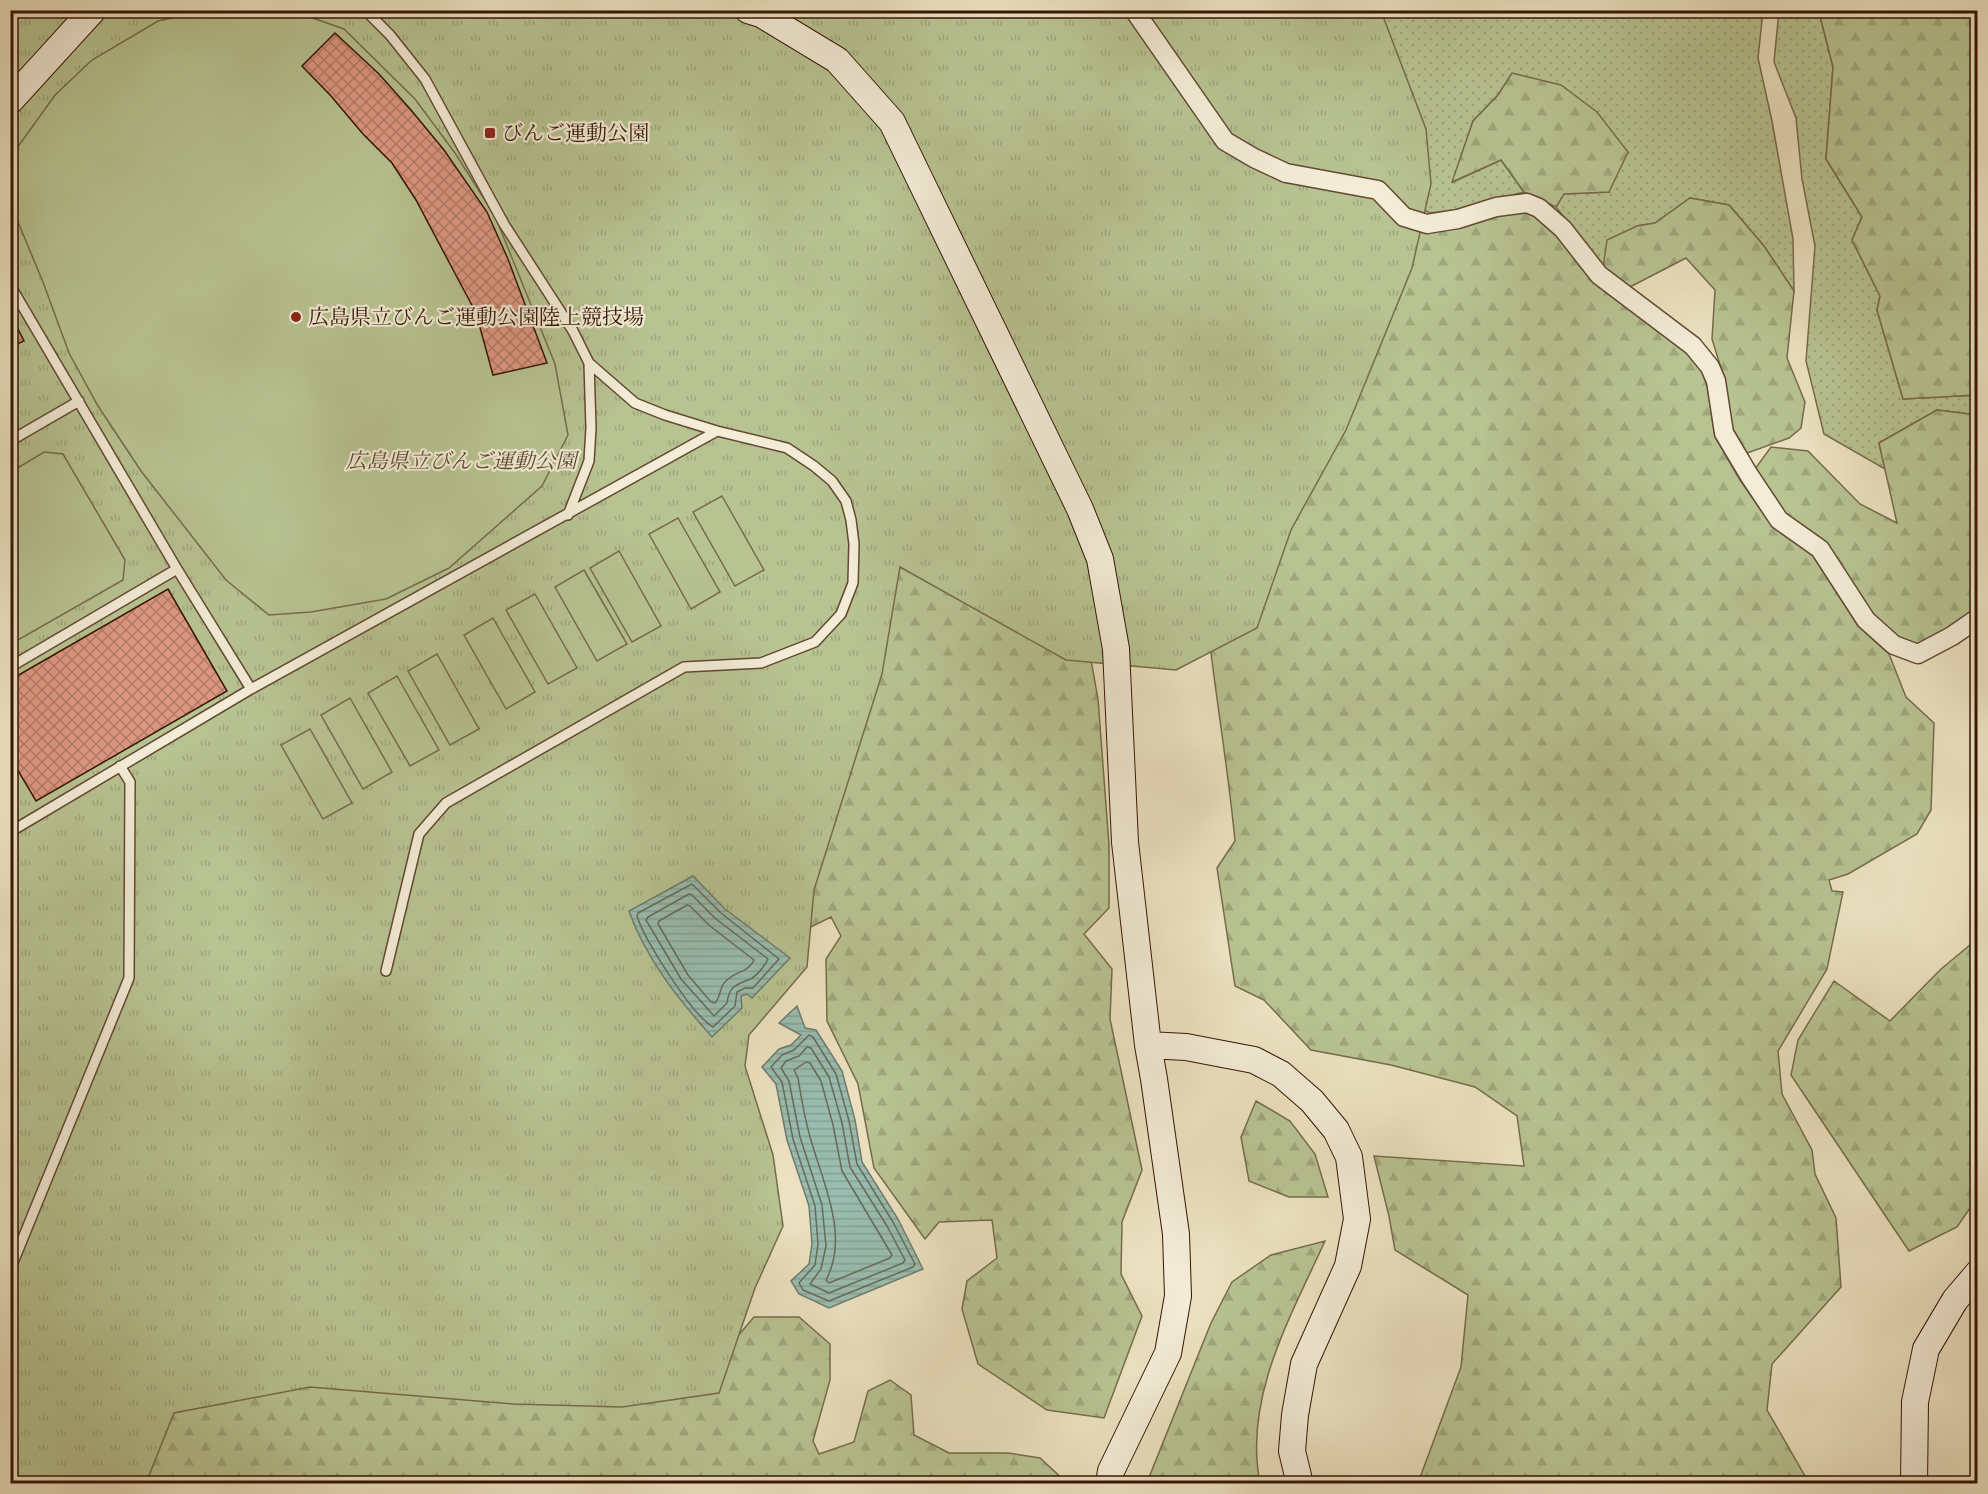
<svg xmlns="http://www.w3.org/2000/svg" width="1988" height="1494" font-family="'Sorts Mill Goudy','Noto Serif JP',serif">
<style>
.grass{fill:url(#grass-dots);stroke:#766c4a;stroke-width:1.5}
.forest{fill:url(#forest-firs);stroke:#766c4a;stroke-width:1.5}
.park{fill:url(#park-tufts);stroke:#766c4a;stroke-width:1.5}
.pitch{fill:#b8c392;stroke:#766c4a;stroke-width:1.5}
.water{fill:url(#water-rules);stroke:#717a6b;stroke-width:1.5}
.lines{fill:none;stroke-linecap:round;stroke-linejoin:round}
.shore{stroke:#676a5a;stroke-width:1.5}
.building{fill:url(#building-cross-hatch);stroke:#351503;stroke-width:1.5}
.lane-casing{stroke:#634832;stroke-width:12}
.street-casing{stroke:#634832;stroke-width:21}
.secondary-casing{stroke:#351503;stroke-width:28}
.lane{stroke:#f3ecd7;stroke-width:9}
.street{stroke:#f3ecd7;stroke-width:18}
.secondary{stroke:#f3ecd7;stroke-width:26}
.poi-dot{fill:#8f2418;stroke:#f3ecd7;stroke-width:2}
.labels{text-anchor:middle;stroke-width:4.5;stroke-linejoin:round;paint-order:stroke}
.poi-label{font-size:21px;fill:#351503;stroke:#f3ecd7;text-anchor:start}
.park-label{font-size:21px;font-style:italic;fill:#5c492e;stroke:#f3ecd7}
</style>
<defs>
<pattern id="grass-dots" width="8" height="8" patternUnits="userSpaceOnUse" patternTransform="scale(1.5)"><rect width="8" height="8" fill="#b8c392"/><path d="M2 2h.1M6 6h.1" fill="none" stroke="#9fa77c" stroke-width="1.8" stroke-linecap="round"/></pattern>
<pattern id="forest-firs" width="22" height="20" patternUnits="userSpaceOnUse" patternTransform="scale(1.5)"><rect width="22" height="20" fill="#b8c392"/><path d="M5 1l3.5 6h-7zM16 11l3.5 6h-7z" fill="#9fa77c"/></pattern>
<pattern id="park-tufts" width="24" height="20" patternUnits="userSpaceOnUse" patternTransform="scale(1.5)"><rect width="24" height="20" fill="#b8c392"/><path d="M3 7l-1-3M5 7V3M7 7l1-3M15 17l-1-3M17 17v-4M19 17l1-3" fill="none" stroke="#9fa77c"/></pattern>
<pattern id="water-rules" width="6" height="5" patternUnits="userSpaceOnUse" patternTransform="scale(1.5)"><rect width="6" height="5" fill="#99beb1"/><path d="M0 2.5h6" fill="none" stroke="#84a297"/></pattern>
<pattern id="building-cross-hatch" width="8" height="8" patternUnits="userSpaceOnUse" patternTransform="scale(1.5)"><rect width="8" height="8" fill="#dc9780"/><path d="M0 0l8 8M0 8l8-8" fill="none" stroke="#b37a67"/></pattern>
</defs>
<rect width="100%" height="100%" fill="#ece2c1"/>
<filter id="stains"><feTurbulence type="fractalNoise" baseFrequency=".00333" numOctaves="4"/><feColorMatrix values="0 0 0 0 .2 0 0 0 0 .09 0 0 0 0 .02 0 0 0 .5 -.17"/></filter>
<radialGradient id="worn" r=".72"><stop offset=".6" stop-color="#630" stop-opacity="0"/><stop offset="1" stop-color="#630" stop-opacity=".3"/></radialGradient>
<!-- grass -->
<path class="grass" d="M1145,11H1763L1758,58L1772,121L1793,239L1794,291L1764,246L1729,205L1690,198L1655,223L1637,226L1603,268L1556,207L1563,194L1609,192L1512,74L1498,95L1473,121L1453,182L1501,160L1524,192L1460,209L1430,213L1409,203Z
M1779,11H1822L1820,16L1833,67L1826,159L1862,217L1852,240L1880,296L1877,310L1903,399L1977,395V415L1937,410L1879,443L1885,469L1824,434L1806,361L1815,246L1802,179L1796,118L1774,62Z"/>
<!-- forest -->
<path class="forest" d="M1822,10L1977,11V395L1903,399L1877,310L1880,296L1852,240L1862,217L1826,159L1833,67L1820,16Z
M1512,73L1561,85L1597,112L1628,152L1609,192L1564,194L1556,207L1524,192L1501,160L1452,182L1473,121L1498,95Z
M1690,198L1729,205L1764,246L1794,291L1787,358L1805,402L1801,428L1789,438L1747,453L1732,427L1724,378L1712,339L1715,290L1686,258L1626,289L1603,268L1607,240L1637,226L1655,223Z
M1526,212L1534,216L1556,235L1593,282L1686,352L1702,372L1707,384L1715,437L1740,480L1772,526L1813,556L1858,626L1889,654L1906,697L1934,723L1931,810L1917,834L1848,874L1829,880L1832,891L1843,892L1827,969L1778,1051L1782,1094L1812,1150L1815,1174L1836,1218L1841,1287L1772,1364L1767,1410L1809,1483H1418L1461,1367L1468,1295L1395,1250L1389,1216L1374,1156L1524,1166L1517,1116L1475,1087L1391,1065L1311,1050L1264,1000L1235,986L1217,868L1235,841C1229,776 1218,711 1210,645L1399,226L1427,233L1460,228L1498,216Z
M1937,410L1977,415V613L1917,650L1896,642L1782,517L1752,473L1771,447L1808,451L1860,504L1897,523L1879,443Z
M884,533L1082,610L1098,699L1109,845V908L1084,934L1112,969L1110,1019L1142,1170L1122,1222L1121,1274L1142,1316L1104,1418L1047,1410L978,1364L962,1309L967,1281L997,1258L992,1220L939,1222L925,1239L874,1168L858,1084L827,1021L826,959L841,936L831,917L805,930Z
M1977,939V1198L1957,1227L1909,1251L1791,1075L1798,1040L1834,981L1890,1021L1940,970Z
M1256,1101L1290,1121L1315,1154L1328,1197H1289L1249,1181L1241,1137Z
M1325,1241C1291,1316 1243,1398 1260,1483H1150V1475L1211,1323L1232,1282L1271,1255Z
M754,1317H799L830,1344V1380L813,1441L819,1454L854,1442L868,1391L890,1380L911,1395L914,1435L949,1453H1008L1040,1458L1067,1483L11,1484L156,1391L708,1371Z"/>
<!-- park -->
<path class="park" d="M10,11H1381L1426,129L1431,184L1412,268L1346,430L1291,530L1257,628L1176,670L1066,660L900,567L882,674L814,890L807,967L749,1035L745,1066L773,1155L783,1226L755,1288L719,1393L622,1407L513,1404L310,1387L174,1413L146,1483H11Z"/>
<!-- pitch -->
<path class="pitch" d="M290,10L344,29L415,99L455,153L495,216L555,364L568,435L542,486L449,568L386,599L311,612L269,615L226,580L141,471L98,406L69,353L43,282L18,222L11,201L10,171L12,155L55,95L92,60L158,21L203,11Z
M44,452L63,454L125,560L123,580L11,644V472Z
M722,496L764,570L735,586L693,512Z
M678,518L720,592L691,609L649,534Z
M619,551L661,626L632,642L590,568Z
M584,570L627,644L597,661L555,587Z
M535,594L577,668L548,684L506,610Z
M493,618L535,692L506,709L464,635Z
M437,654L479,729L450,745L408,671Z
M397,676L439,750L410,766L368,693Z
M350,698L392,772L363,789L321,715Z
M310,729L352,803L323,819L281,745Z"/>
<!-- water -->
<path class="water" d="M693,876L725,909L790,958L752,998L747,994L741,996L742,1008L712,1037C679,1000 646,959 629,911Z
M797,1006L805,1028L816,1030L842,1071L855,1120L862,1162L898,1219L923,1269L829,1308L799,1294L791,1281L809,1264L812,1244L809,1206L787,1140L776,1084L762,1067L779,1049L791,1045L801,1035L779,1023Z"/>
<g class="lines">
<!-- shore -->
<path class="shore" d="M692,884L721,913L779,959L753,988H745L737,992L735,1006L713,1027C692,1015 645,941 637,916L638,913Z
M689,894L692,895L716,919L768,959C765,966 755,978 748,980C734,985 729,988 727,1003L714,1016L681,979L646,920L648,917Z
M687,905L690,906L710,926L754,960C748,973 735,971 726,981C719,987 721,997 715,1003L711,1002L688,975L658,924L659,921Z
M809,1035L813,1037L836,1074L849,1121L857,1164L893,1222L915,1264L913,1267L829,1301L803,1290L799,1283L815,1265L818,1244L815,1206L793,1139L782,1082L771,1067L782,1055L794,1050Z
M807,1047L811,1048L829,1077L842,1123L850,1167L887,1226L905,1260L903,1263L829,1293L810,1284L821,1269L826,1246L822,1205L800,1137L789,1081L781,1068L786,1061L799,1056Z
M806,1062L810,1063L821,1081L833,1125L842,1171L892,1255L890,1258L829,1283L826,1280C851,1234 820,1177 809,1133C804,1115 801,1096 798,1078L794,1070Z"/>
</g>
<!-- building -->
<path class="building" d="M335,33L379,74L411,110L444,150L487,212L508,259L547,363L493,375L476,313L416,200L392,163L363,134L331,96L302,66Z
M14,321L24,341L13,346L10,341V323Z
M168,589L227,691L36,801L10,757V680Z"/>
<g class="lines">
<defs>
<path id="lane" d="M365,10L390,35L425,79L504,224L573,331L589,363L635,403L665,415L717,431L787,448L814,466L832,481L846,501L851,520L854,544L853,583L841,614L815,642L761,663L684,667L446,803L419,834L386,971
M10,285L177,569L251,689
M10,441L79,401
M568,515L589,461L591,428L589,363
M10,667L177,569
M10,832L251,689L717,431
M10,1270L129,978L130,782L120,766"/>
<path id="street" d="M1134,10L1225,141L1254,158L1286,173L1378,190L1404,217L1427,224L1458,219L1496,207L1527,203L1539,208L1563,229L1599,275L1693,346L1710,367L1716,381L1724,433L1749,475L1779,520L1820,549L1866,620L1894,645L1918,654L1952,636L1978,618"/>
<path id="secondary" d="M748,10L761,14L837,60L892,122L1080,509L1100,559L1116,649L1125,842L1148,1045L1154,1079L1176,1234L1178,1296L1168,1353L1111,1471L1109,1484
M10,101L93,10
M1148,1045L1186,1047L1254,1060L1281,1074L1312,1101L1336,1130L1349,1157L1357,1219L1348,1266L1304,1364L1295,1415L1292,1451L1300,1484
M1914,1484L1915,1402L1926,1349L1955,1300L1978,1273"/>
</defs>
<!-- lane casing -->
<use href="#lane" class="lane-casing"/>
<!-- street casing -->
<use href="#street" class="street-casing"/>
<!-- secondary casing -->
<use href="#secondary" class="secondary-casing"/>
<!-- lane -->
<use href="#lane" class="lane"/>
<!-- street -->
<use href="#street" class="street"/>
<!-- secondary -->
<use href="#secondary" class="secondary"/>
</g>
<!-- markers -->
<g class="poi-dot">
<rect x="484" y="127" width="12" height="12" rx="3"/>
<circle cx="296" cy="317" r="6"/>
</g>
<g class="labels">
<!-- poi labels -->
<g class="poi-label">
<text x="502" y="140">びんご運動公園</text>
<text x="308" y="324">広島県立びんご運動公園陸上競技場</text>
</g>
<!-- park labels -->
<g class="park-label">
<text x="461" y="468">広島県立びんご運動公園</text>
</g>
</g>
<!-- margin -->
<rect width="1988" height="1494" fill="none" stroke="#ece2c1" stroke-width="36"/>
<rect x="12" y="12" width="1964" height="1470" fill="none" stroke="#351503" stroke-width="3"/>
<rect x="18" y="18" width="1952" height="1458" fill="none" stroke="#351503" stroke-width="1.5"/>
<rect width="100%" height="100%" filter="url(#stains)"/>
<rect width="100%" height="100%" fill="url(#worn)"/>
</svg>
